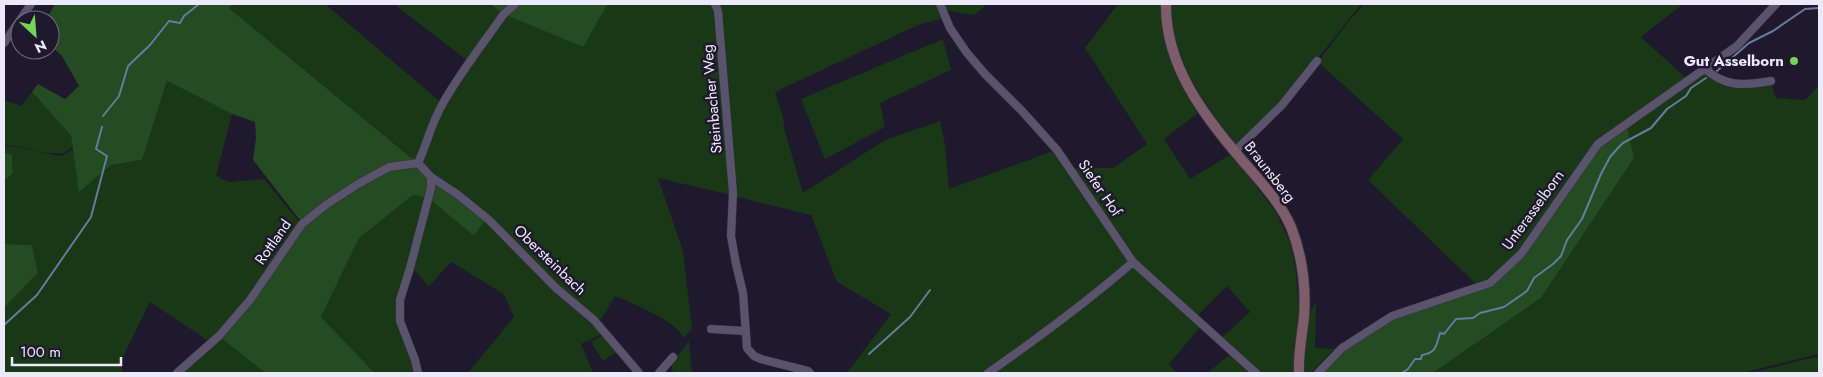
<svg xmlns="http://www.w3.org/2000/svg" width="1823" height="377" font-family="Jost,sans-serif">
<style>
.green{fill:#183816}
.forest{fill:#244b21}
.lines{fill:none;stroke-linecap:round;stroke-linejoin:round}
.stream{stroke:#677b9e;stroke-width:2}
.street-casing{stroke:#363242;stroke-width:9}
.secondary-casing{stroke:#363242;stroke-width:12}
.street{stroke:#59536b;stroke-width:8}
.secondary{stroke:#7c5d69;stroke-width:10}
.poi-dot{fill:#77d259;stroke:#1e192d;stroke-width:2}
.labels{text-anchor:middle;stroke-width:5;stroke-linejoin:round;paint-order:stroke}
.poi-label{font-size:15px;font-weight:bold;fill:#ece9f8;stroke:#1e192d;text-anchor:end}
.street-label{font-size:15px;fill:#ece9f8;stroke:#1e192d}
</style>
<rect width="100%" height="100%" fill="#1e192d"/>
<!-- green -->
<path class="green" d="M234,4H325L442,103L417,163L405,152L229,8Z
M394,4H490L504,14L469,62Z
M608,4H714L731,195L658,178L683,251L692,329L683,338C678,321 631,303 615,296L602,318L598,320L582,308L490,219L431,176L420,163L443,105L506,14L583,47Z
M717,4H938L944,18L918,25L775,92L785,124L783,125L803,193L885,140L940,121L945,145L949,189L1056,150L1130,261L1091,297L985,373H847L891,314L837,282L811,215L734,196Z
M941,4H988L974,15L943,10Z
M1118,4H1162L1199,112L1164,139L1190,179L1231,154L1275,211L1290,242L1296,272L1299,314L1294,373H1260L1220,339L1250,312L1227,286L1196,317L1135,260L1073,168H1113L1147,144L1085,48Z
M1171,4H1361L1281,105L1237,146C1204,102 1172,61 1171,4Z
M1364,4H1683L1641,37L1687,79L1597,143L1520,253L1489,282L1478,286L1368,180L1403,139L1318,62L1348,22Z
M943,39L951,70L880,103L885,127L825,159L801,99Z
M1704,70L1713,79L1771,83L1776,98L1805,100L1819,85V354L1742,373H1433L1541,298L1634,158L1627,126Z
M167,81L232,114L216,176L229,182L264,179L301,224L249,299L210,342L150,302L121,361L123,373H4V308L38,273L32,245L4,244V181L13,173L12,156L4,152V145L39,151L4,144V100L21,106L32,92L71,136L73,147L62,154L40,152L62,156L73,149L80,191L111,165L142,160Z
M413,195L427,197L399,320L417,373H375L321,317L359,237Z
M428,198L474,236L486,219L604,333L581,344L593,373H468L514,317L504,294L451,262L429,286L412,268Z
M1133,263L1202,325L1169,364L1177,373H991Z
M1316,301L1315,348L1334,349L1311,373H1303L1308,317Z
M603,335L617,352L603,361L591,342Z
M220,337L265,373H180Z
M689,341L692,373H673L671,364Z
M1232,353L1253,373H1207Z
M1819,356V373H1751Z"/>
<!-- forest -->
<path class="forest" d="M55,4H234L229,8L486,219L474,236L428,198L413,195L359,238L321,317L375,373H265L220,337L303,224L253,160L256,138L255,122L232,114L167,81L142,160L111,165L79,192L71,136L32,92L38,84L65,99L79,86L62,56L50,45V20H46Z
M490,4H608L583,47L504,14Z
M1627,126L1634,158L1541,298L1433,373H1320L1345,350L1393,318L1491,284L1522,254L1599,145Z
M4,152L12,155L13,173L4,181Z
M4,244L32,245L38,273L4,308Z"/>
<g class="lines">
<!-- stream -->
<path class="stream" d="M1717,71L1749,43L1773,31L1805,9L1819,8
M103,116L119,96L128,66L150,45L169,21L180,23L184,16L199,4
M4,325L37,295L91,217L107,156L96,149L102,127
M869,354L910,317L930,290
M1402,373L1408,369L1415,359H1421L1422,355C1437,352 1436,346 1440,333L1444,334L1456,319L1473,318L1480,313L1504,307L1527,291L1534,278L1553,264L1561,256L1567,240L1582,219L1601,174L1610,157L1618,148L1623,143L1651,128L1667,109L1686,96L1691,88L1706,78"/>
<defs>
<path id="street" d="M715,4L718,11L733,193L731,236L736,264L743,293L747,348L754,356L761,359L808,371L810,373
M940,4L950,28L967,53L985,74L1022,111L1057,150L1133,262L1256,373
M4,43L31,4
M1704,68C1725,87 1743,86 1771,81
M1235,151L1282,105L1317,61
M418,163L431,177L457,194L489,220L556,288L594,320L639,373
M418,163C427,144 431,124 442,105C459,74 483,44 503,15L515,4
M711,329L745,331
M177,373L219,336L250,300L302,224L327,204L358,184L389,167L418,163
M418,373L415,360L400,321V300L410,268L431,188V177
M659,373L673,357
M988,373C1038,338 1087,302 1133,262
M1318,373L1342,348L1392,316L1490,283L1521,254L1598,144L1737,46L1776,4"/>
<path id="secondary" d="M1166,4C1165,65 1204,116 1242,160C1260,181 1280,202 1291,227C1302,255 1306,287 1304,317C1302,336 1298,354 1299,373"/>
</defs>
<!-- street casing -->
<use href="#street" class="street-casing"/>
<!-- secondary casing -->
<use href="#secondary" class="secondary-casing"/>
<!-- street -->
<use href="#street" class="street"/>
<!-- secondary -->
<use href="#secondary" class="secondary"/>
</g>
<!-- markers -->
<circle class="poi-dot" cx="1794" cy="61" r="5"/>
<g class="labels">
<!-- poi labels -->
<g class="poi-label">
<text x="1784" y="66">Gut Asselborn</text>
</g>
<!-- street labels -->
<g class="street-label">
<text transform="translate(712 99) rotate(-95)" y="5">Steinbacher Weg</text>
<text transform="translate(1270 172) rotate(52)" y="5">Braunsberg</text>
<text transform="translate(1100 188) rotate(56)" y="5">Siefer Hof</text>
<text transform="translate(1533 210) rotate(-54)" y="5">Unterasselborn</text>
<text transform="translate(273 242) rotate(-55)" y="5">Rottland</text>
<text transform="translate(550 260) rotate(44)" y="5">Obersteinbach</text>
</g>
</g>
<!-- border -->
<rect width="1823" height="377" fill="none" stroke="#ece9f8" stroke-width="10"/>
<!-- north arrow -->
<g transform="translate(35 35) rotate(154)"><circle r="24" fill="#1e192d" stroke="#706c7e"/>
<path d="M0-4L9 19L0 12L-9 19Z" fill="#77d259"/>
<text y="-8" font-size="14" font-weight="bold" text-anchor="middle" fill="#ece9f8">N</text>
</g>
<!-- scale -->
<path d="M12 357v8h109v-8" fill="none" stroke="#ece9f8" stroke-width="2.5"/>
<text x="20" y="357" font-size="15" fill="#ece9f8" stroke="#1e192d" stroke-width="4" paint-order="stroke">100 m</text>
</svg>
